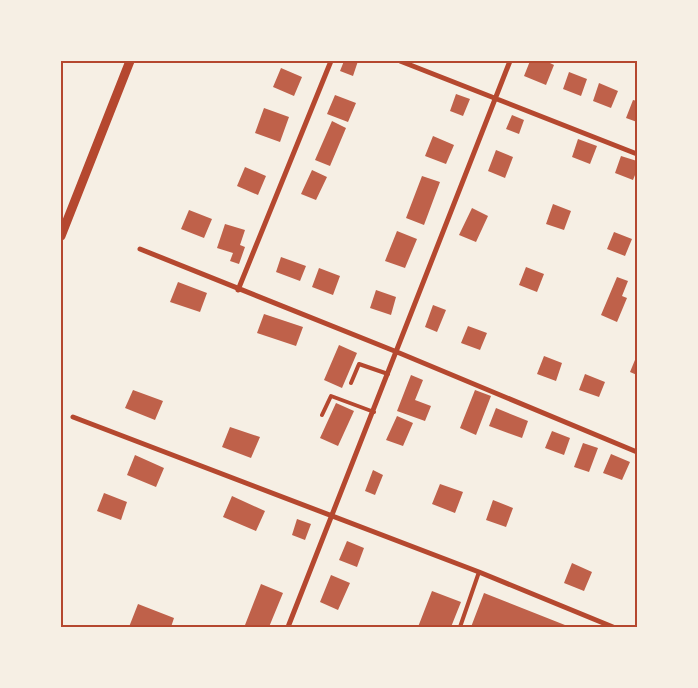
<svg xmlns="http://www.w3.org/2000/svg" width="698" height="688" font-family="Mulish,sans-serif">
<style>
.building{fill:#bf614a}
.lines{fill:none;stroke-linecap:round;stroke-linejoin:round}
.service{stroke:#b5482f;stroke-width:4}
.minor{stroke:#b5482f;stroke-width:5}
.tertiary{stroke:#b5482f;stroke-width:9}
.neatline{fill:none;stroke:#b5482f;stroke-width:2}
</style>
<rect width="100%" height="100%" fill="#f6efe4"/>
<!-- building -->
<path class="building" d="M344,61H358L353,76L340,71Z
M530,61H546L554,65L546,85L524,76Z
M281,68L302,77L294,96L273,87Z
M569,72L587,79L581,96L563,89Z
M599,83L618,91L611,108L593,101Z
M456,94L470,99L463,116L450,111Z
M335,95L356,103L348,122L327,114Z
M633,100L637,101V122L626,118Z
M264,108L289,117L280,142L255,133Z
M512,115L524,120L519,134L506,129Z
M332,121L346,128L330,166L315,160Z
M433,136L454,145L446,164L425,156Z
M578,139L597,146L590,164L572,157Z
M496,150L513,157L505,178L488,171Z
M621,156L637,161V170L633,180L615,173Z
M245,167L266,176L258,195L237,186Z
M312,170L327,177L316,200L301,194Z
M422,176L440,182L424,225L406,218Z
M553,204L571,211L564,230L546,224Z
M472,208L488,216L476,242L459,235Z
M189,210L212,219L204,238L181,229Z
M225,224L245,230L240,245L245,247L239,264L230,261L233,253L217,248Z
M397,231L417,239L405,268L385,261Z
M614,232L632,239L625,256L607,249Z
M281,257L306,266L300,281L276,272Z
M526,267L544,274L537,292L519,285Z
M319,268L340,276L333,295L312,287Z
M617,277L628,281L622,296L627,298L617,322L601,315Z
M178,282L207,293L200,312L170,302Z
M376,290L396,297L391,315L370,308Z
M433,305L446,310L437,332L425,327Z
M264,314L303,327L296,346L257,333Z
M468,326L487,333L480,350L461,343Z
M339,345L357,353L342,388L324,380Z
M637,355V375L630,372Z
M544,356L562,363L556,381L537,374Z
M585,374L605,382L599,397L579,390Z
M411,375L423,380L415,400L431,406L425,421L397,411Z
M133,390L163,401L155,420L125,408Z
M475,390L491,396L476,435L460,428Z
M336,403L354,411L338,446L320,438Z
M496,408L528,421L522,438L489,426Z
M397,416L413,423L403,446L386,440Z
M230,427L260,437L251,458L222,447Z
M552,431L570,438L564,455L545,448Z
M583,443L598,448L589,472L574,467Z
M611,454L630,462L622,480L603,473Z
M135,455L164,468L156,487L127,475Z
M373,470L383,475L375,495L365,491Z
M440,484L463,492L455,513L432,504Z
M104,493L127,502L121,520L97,511Z
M232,496L265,511L256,531L223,517Z
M493,500L513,508L506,527L486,520Z
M297,519L311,524L305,540L292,535Z
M347,541L364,548L357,567L339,560Z
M572,563L592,572L584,591L564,583Z
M331,575L350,583L338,610L320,602Z
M261,584L283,593L269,627H250L245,625Z
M432,591L461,602L451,627H418Z
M484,593L570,627H471Z
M138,604L174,618L171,627H129Z"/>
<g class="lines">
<!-- service -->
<path class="service" d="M351,383L359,364L388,374
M322,415L331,396L374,412
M460,627L479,572"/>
<!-- minor -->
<path class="minor" d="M400,61L637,154
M140,249L397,352L637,452
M238,290L331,61
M73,417L479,572L613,627
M288,627L510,61"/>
<!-- tertiary -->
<path class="tertiary" d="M61,236L130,61"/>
</g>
<!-- border -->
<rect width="698" height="688" fill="none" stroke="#f6efe4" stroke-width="125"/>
<rect x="62" y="62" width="574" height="564" class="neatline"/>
</svg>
